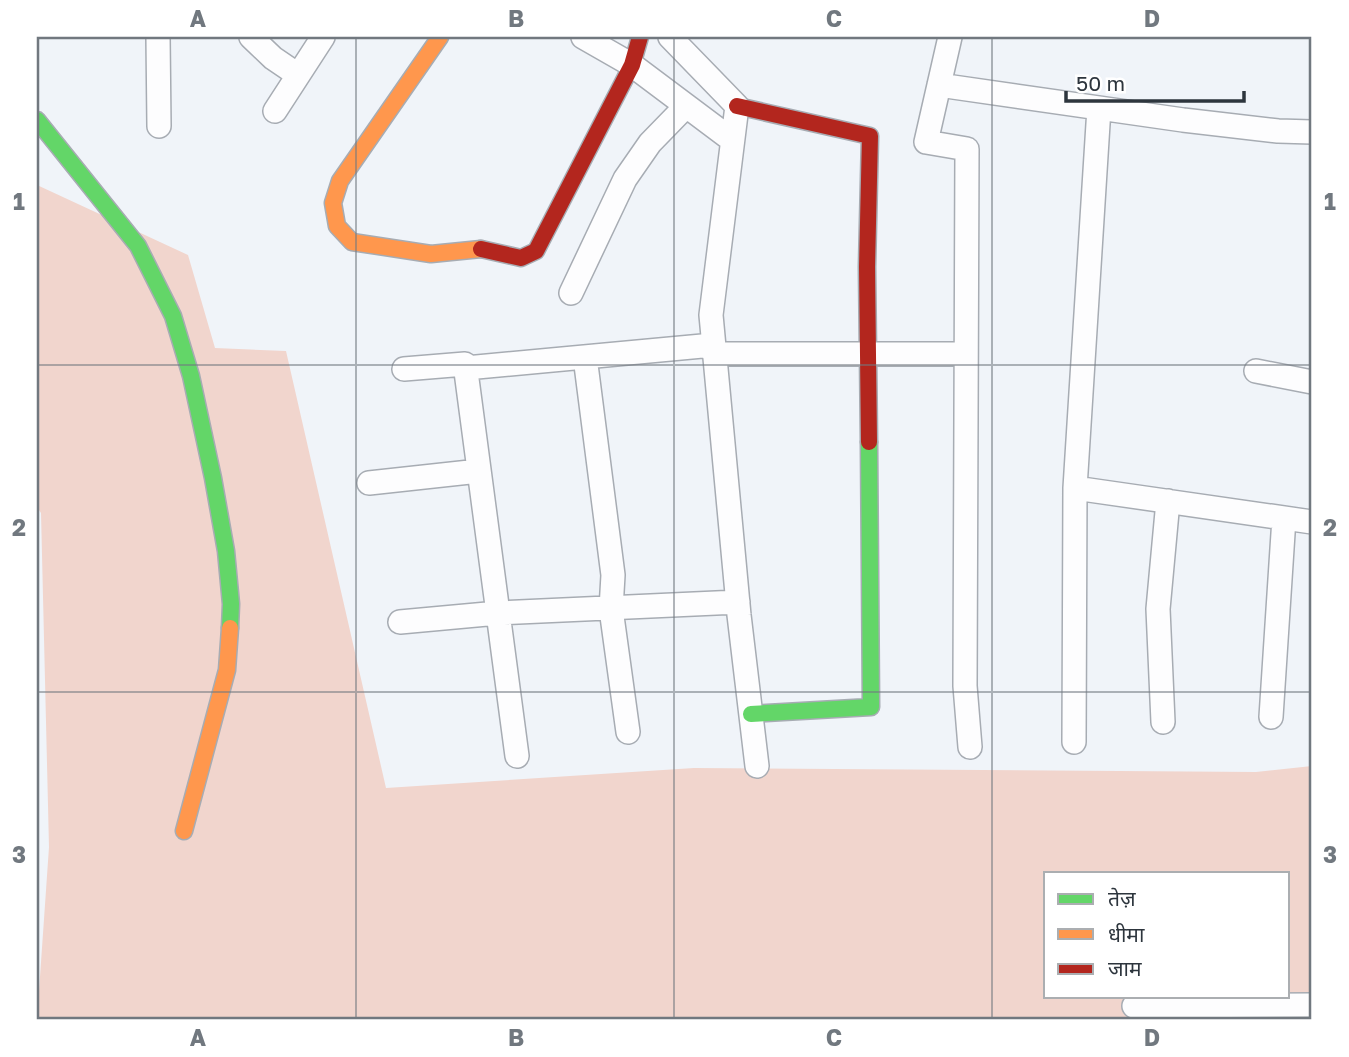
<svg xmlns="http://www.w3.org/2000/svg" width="1349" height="1057" font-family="'Golos Text','Noto Sans Devanagari',sans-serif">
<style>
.green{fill:#f1d5cd;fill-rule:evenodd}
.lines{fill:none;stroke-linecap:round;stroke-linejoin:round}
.street-casing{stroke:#a7acb3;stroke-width:26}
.fast-casing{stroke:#a7acb3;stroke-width:19}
.slow-casing{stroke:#a7acb3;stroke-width:19}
.jam-casing{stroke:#a7acb3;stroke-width:19}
.street{stroke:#fdfdfe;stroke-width:23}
.fast{stroke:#63d668;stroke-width:16}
.slow{stroke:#ff974d;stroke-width:16}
.jam{stroke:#b3261e;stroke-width:16}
.grid{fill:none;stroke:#71787f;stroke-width:2;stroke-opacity:0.55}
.neatline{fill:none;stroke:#71787f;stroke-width:2.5}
.grid-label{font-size:23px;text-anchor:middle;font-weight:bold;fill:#71787f}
</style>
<rect width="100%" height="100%" fill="#f0f4f9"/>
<!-- green -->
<path class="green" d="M37,185L188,255L215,348L286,351L386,788L694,768L1256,772L1312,766V1020H37L49,847L41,513L37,507ZM1046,873H1288V996H1046Z"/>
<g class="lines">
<defs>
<path id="street" d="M158,37L159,126
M251,37L273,58L298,75
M583,37L632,65L732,140
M670,37L737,106L711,315L739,615L757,766
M950,37L926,142L967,149L965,686L970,747
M939,85L1183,120L1278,131L1312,132
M275,111L323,37
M571,293L625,179L650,143L686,106
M714,354H965
M585,357L613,575L611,609L628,732
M466,368L713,345
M404,369L465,364L498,613L738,602
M1256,371L1312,382
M369,483L479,471
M1075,488L1312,522
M400,622L498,613L517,756
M1271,717L1284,518
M1163,722L1158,609L1168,501
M1074,742L1075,488L1099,108
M1134,1006L1312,1005"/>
<path id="fast" d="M37,120L138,246L173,316L191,376L213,478L226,551L231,604L230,628
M751,714L871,707L869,442"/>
<path id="slow" d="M440,37L340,181L333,203L337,226L352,242L431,254L481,249
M184,831L227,670L230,628"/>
<path id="jam" d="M737,106L870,136L867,267L869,442
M481,249L521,258L536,251L632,65L640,37"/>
</defs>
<!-- street casing -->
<use href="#street" class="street-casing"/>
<!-- fast casing -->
<use href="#fast" class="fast-casing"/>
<!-- slow casing -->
<use href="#slow" class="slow-casing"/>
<!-- jam casing -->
<use href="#jam" class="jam-casing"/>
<!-- street -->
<use href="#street" class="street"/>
<!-- fast -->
<use href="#fast" class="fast"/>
<!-- slow -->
<use href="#slow" class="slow"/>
<!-- jam -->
<use href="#jam" class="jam"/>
</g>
<!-- grid -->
<path class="grid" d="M356,37V1020M674,37V1020M992,37V1020M37,365H1312M37,692H1312"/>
<!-- border -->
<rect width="1349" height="1057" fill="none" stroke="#ffffff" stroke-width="77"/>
<!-- legend -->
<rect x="1044" y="872" width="245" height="126" fill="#ffffff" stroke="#abaeb1" stroke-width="2"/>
<rect x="1058" y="894" width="35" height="10" fill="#63d668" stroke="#abaeb1" stroke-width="2"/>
<text x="1108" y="906" font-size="21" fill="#2d353d">तेज़</text>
<rect x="1058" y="929" width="35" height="10" fill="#ff974d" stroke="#abaeb1" stroke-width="2"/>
<text x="1108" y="942" font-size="21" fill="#2d353d">धीमा</text>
<rect x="1058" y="964" width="35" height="10" fill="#b3261e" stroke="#abaeb1" stroke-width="2"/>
<text x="1108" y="976" font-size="21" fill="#2d353d">जाम</text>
<!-- scale -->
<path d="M1066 91v10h178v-10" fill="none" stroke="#2d353d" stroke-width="3.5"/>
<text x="1076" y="91" font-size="21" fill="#2d353d" stroke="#ffffff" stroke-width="5" paint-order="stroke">50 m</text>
<rect x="38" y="38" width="1272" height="980" class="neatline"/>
<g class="grid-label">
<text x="198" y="27">A</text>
<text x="516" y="27">B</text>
<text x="834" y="27">C</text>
<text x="1152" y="27">D</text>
<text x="19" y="210">1</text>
<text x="1330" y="210">1</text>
<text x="19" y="536">2</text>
<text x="1330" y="536">2</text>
<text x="19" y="863">3</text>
<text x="1330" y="863">3</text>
<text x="198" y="1046">A</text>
<text x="516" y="1046">B</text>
<text x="834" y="1046">C</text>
<text x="1152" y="1046">D</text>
</g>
</svg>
